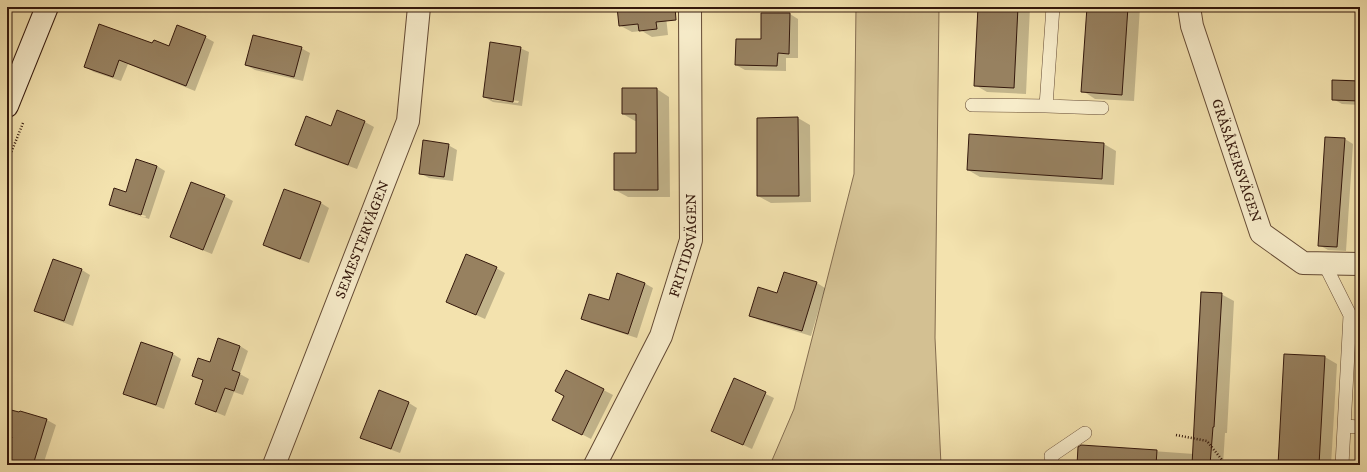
<svg xmlns="http://www.w3.org/2000/svg" width="1367" height="472" font-family="'IM FELL DW Pica',serif">
<style>
.green{fill:#d3c092;stroke:#846c4f}
.shadow{fill:#0003;fill-rule:evenodd}
.building{fill:#978160;stroke:#34180c}
.lines{fill:none;stroke-linecap:round;stroke-linejoin:round}
.lane-casing{stroke:#644a34;stroke-width:14}
.street-casing{stroke:#644a34;stroke-width:24}
.secondary-casing{stroke:#34180c;stroke-width:24}
.path{stroke:#34180c;stroke-width:2.5;stroke-dasharray:1 2;stroke-linecap:butt}
.lane{stroke:#f7ecca;stroke-width:13}
.street{stroke:#f7ecca;stroke-width:22}
.secondary{stroke:#f7ecca;stroke-width:22}
.labels{text-anchor:middle;stroke-width:3;stroke-linejoin:round;paint-order:stroke}
.street-label{font-size:14px;fill:#34180c;stroke:#f7ecca}
</style>
<rect width="100%" height="100%" fill="#f3e2ae"/>
<filter id="stains"><feTurbulence type="fractalNoise" baseFrequency=".005" numOctaves="4"/><feColorMatrix values="0 0 0 0 .2 0 0 0 0 .09 0 0 0 0 .02 0 0 0 .5 -.17"/></filter>
<radialGradient id="worn" r=".72"><stop offset=".6" stop-color="#630" stop-opacity="0"/><stop offset="1" stop-color="#630" stop-opacity=".3"/></radialGradient>
<!-- green -->
<path class="green" d="M856,7H939L935,338L941,465H770L794,409L854,174Z"/>
<!-- shadow -->
<path class="shadow" d="M502,7H540V11L507,9Z
M618,7H665L668,35L652,37L642,31L632,32L619,25Z
M979,7H1030L1026,94L987,92L975,85Z
M1088,7H1140L1134,101L1095,99L1083,91Z
M790,14L798,19V58H786V71L745,70L736,65Z
M205,37L214,42L195,91L128,64L121,81L94,72L85,67L153,44L169,47Z
M301,48L310,53L303,81L255,70L246,65Z
M520,48L529,52L522,106L493,102L484,97ZM492,98L519,101L518,103L492,100Z
M1360,82V105L1342,104L1333,99Z
M657,89L669,97L670,197H628L615,190L637,154V121H635L623,114Z
M338,111L365,122L374,127L357,169L305,150L297,145L332,127Z
M798,118L810,125L811,202L771,203L758,196V119Z
M1345,139L1353,144L1346,251L1328,250L1319,245Z
M1104,144L1116,151L1114,185L980,177L968,170Z
M448,145L457,150L453,181L429,178L420,173Z
M157,166L165,171L149,219L119,209L110,204L126,193ZM118,207L146,216L145,218L118,209Z
M284,190L321,203L329,208L309,263L273,250L264,245Z
M224,196L233,201L212,254L180,241L171,236Z
M53,260L82,270L90,275L73,326L44,315L35,310Z
M496,268L505,273L485,319L447,302Z
M644,283L653,288L637,338L590,323L582,318L609,301Z
M817,283L825,288L811,336L759,320L750,315L778,294Z
M1221,294L1234,301L1227,433H1225L1223,465H1078L1082,446L1194,454Z
M141,343L173,354L181,359L164,409L133,398L124,393Z
M240,346L248,351L240,374L249,379L243,395L234,392L225,416L205,408L196,403L204,381L193,375Z
M1325,357L1337,364L1331,465H1279Z
M567,371L613,395L591,439L562,424Z
M735,379L774,398L752,449L712,431Z
M409,403L417,408L400,453L370,442L362,437Z
M7,410L20,414V412L47,420L56,425L43,465H13L7,462V455L12,439L7,436Z"/>
<!-- building -->
<path class="building" d="M617,7H675L676,20L656,22L657,29L639,31L638,24L619,26Z
M978,7H1018L1014,88L974,86Z
M1087,7H1128L1122,95L1081,92Z
M761,13H790L789,54L778,53L777,66L735,65L736,39H761Z
M99,24L152,43L154,40L169,46L177,25L206,36L186,86L119,60L113,77L84,67Z
M253,35L302,47L294,77L245,65Z
M490,42L521,47L513,102L483,97Z
M1332,80L1360,81V101L1332,100Z
M622,88H657L658,190H614V153H636V114H622Z
M337,110L365,121L348,165L295,145L306,116L331,126Z
M798,117L799,196H757V118Z
M969,134L1104,143L1102,179L967,170Z
M1325,137L1345,138L1337,247L1318,246Z
M423,140L449,144L444,177L419,174Z
M136,159L157,166L141,215L109,205L114,188L126,192Z
M191,182L225,195L203,250L170,237Z
M284,189L321,202L300,259L263,245Z
M466,254L497,267L476,315L446,302Z
M53,259L82,269L64,321L34,311Z
M784,272L817,282L802,331L749,316L758,287L777,293Z
M617,273L645,283L628,334L581,319L589,294L609,300Z
M1201,292L1222,293L1214,427H1213L1210,465H1192Z
M218,338L240,346L232,370L240,373L234,391L225,388L216,412L195,404L203,380L192,376L198,358L210,362Z
M141,342L173,353L156,405L123,394Z
M1284,354L1325,356L1319,465H1278Z
M566,370L604,389L582,435L552,420L564,396L555,391Z
M734,378L766,392L743,445L711,431Z
M379,390L409,402L391,449L360,438Z
M7,409L19,412L20,411L47,419L33,465H17L7,462V452L12,437L7,436Z
M1081,445L1157,450L1156,465H1077L1078,447Z"/>
<g class="lines">
<defs>
<path id="lane" d="M972,105L1046,106L1053,7
M1046,106L1102,108
M1324,263L1350,315L1342,465
M1344,426L1360,427
M1053,465L1051,456L1085,433"/>
<g id="street">
<path id="s1" d="M1189,7L1192,26L1261,233L1303,263L1360,264"/>
<path id="s2" d="M274,465L408,121L419,7"/>
<path id="s3" d="M595,465L661,336L691,240L690,7"/>
</g>
<path id="secondary" d="M7,106L47,7"/>
</defs>
<!-- lane casing -->
<use href="#lane" class="lane-casing"/>
<!-- street casing -->
<use href="#street" class="street-casing"/>
<!-- secondary casing -->
<use href="#secondary" class="secondary-casing"/>
<!-- path -->
<path class="path" d="M7,163L23,123
M1176,435L1207,441L1226,465"/>
<!-- lane -->
<use href="#lane" class="lane"/>
<!-- street -->
<use href="#street" class="street"/>
<!-- secondary -->
<use href="#secondary" class="secondary"/>
</g>
<g class="labels">
<!-- street labels -->
<g class="street-label">
<text dy="5" stroke="none"><textPath href="#s1" startOffset="161">GRÄSÅKERSVÄGEN</textPath></text>
<text dy="5" stroke="none"><textPath href="#s2" startOffset="242">SEMESTERVÄGEN</textPath></text>
<text dy="5" stroke="none"><textPath href="#s3" startOffset="239">FRITIDSVÄGEN</textPath></text>
</g>
</g>
<!-- margin -->
<rect width="1367" height="472" fill="none" stroke="#f3e2ae" stroke-width="24"/>
<rect x="8" y="8" width="1351" height="456" fill="none" stroke="#34180c" stroke-width="2"/>
<rect x="12" y="12" width="1343" height="448" fill="none" stroke="#34180c"/>
<rect width="100%" height="100%" filter="url(#stains)"/>
<rect width="100%" height="100%" fill="url(#worn)"/>
</svg>
